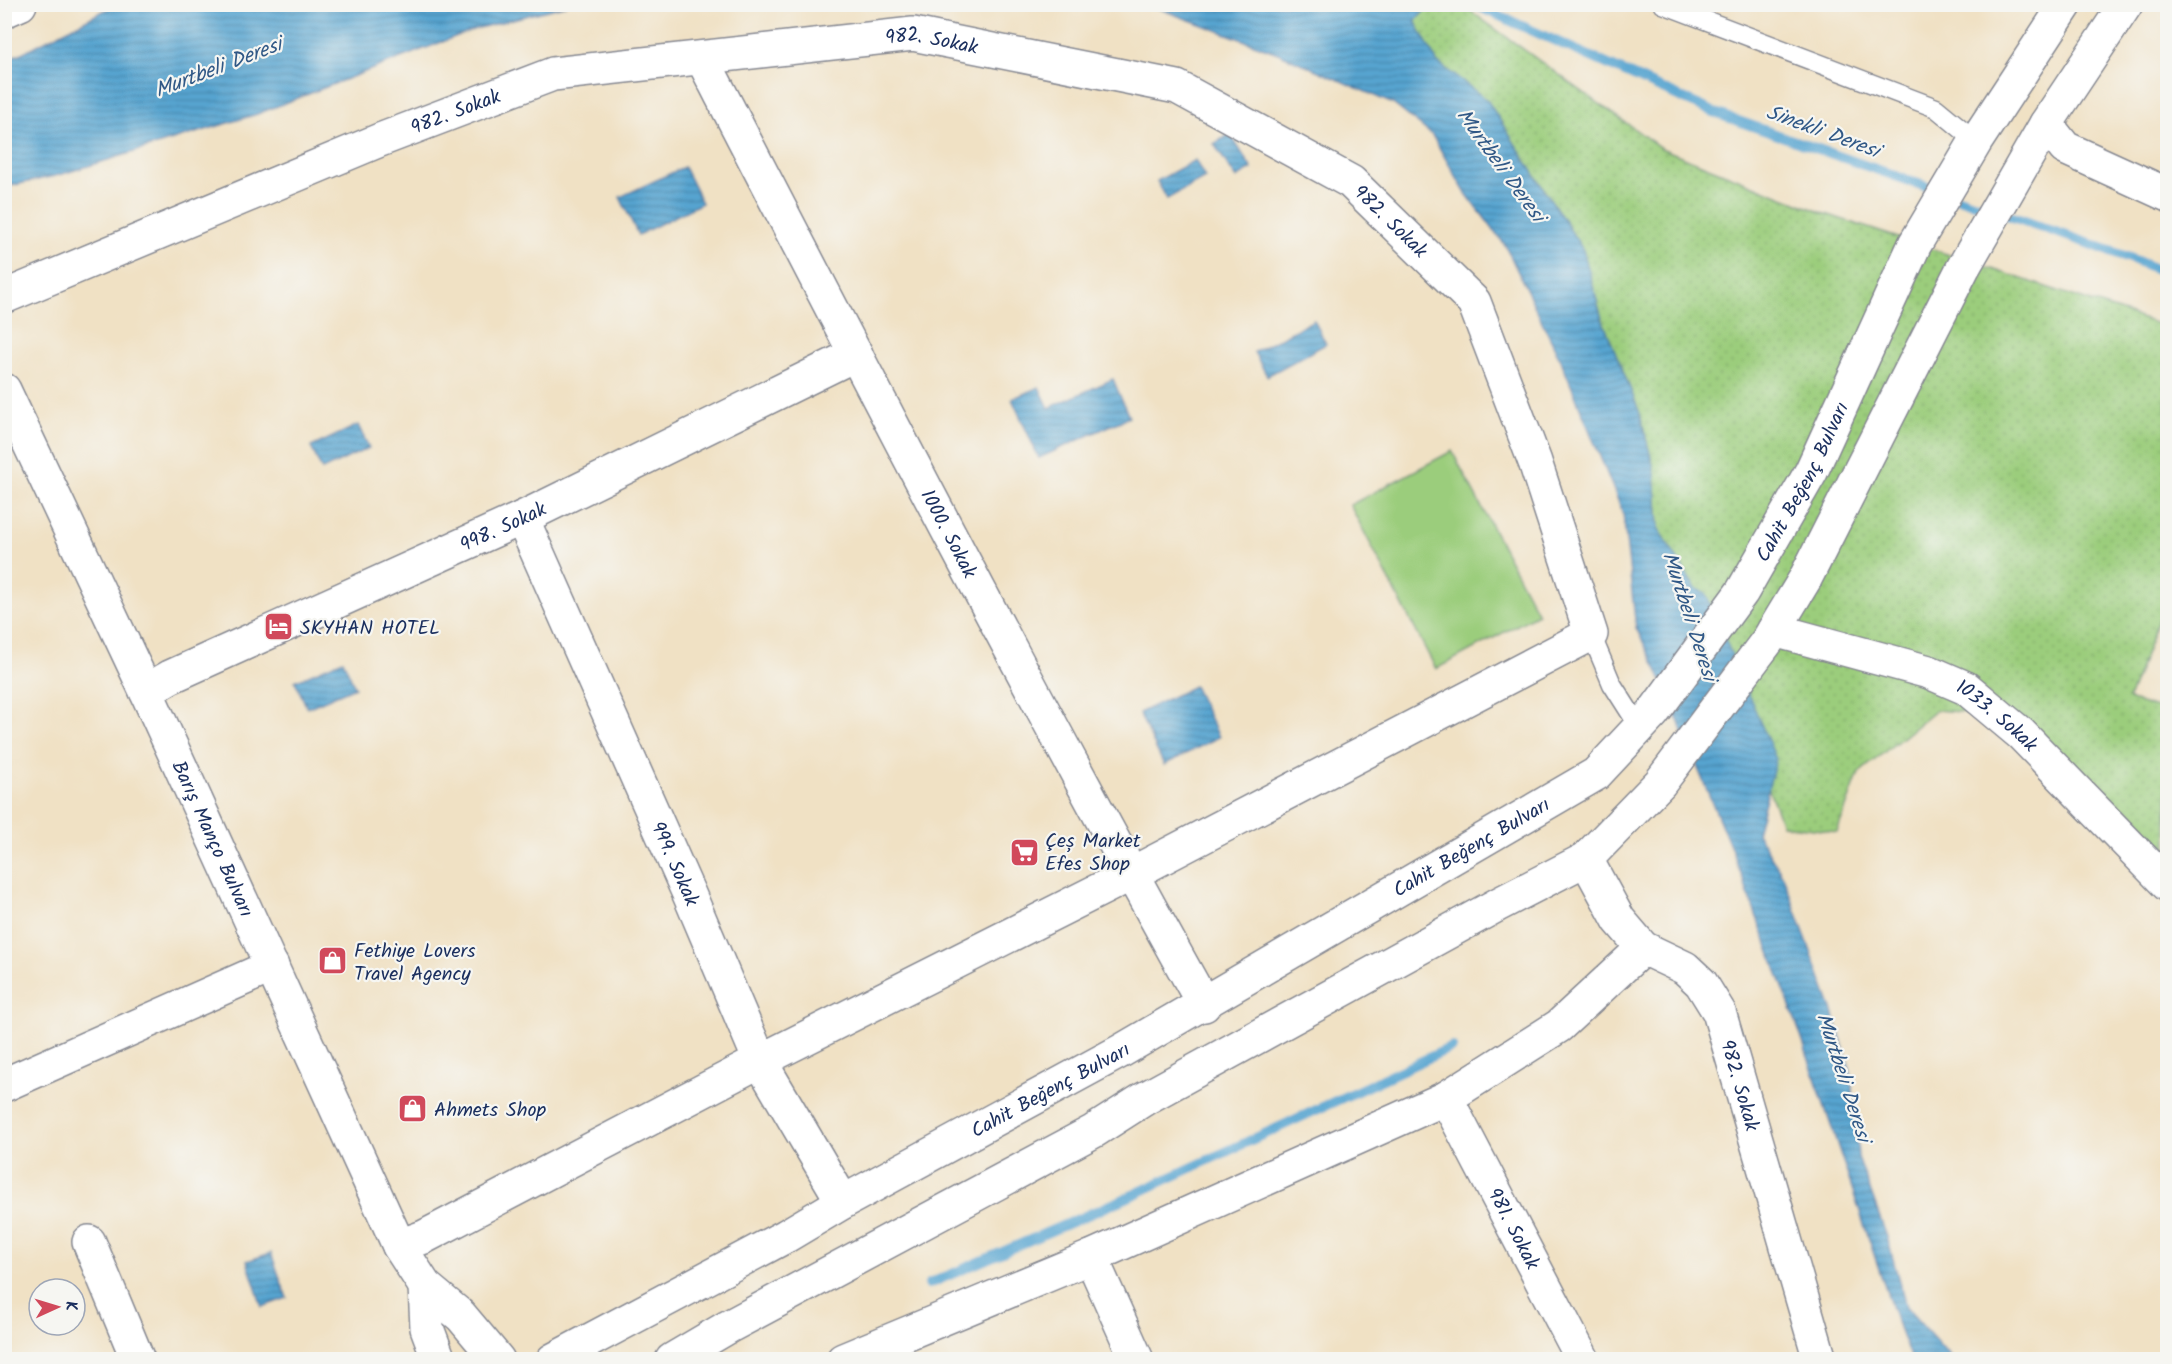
<svg xmlns="http://www.w3.org/2000/svg" width="2172" height="1364" font-family="Kalam,sans-serif">
<style>
.grass{fill:url(#grass-dots);stroke:#5b7e6d;stroke-width:1.5}
.pitch{fill:#9bcd7c;stroke:#5b7e6d;stroke-width:1.5}
.water{fill:url(#water-rules);stroke:#396a97;stroke-width:1.5}
.lines{fill:none;stroke-linecap:round;stroke-linejoin:round}
.stream{stroke:#57a4d0;stroke-width:10}
.service-casing{stroke:#868891;stroke-width:21}
.minor-casing{stroke:#868891;stroke-width:36}
.tertiary-casing{stroke:#868891;stroke-width:36}
.secondary-casing{stroke:#868891;stroke-width:36}
.service{stroke:#fff;stroke-width:18}
.minor{stroke:#fff;stroke-width:33}
.tertiary{stroke:#fff;stroke-width:33}
.secondary{stroke:#fff;stroke-width:33}
.labels{text-anchor:middle;stroke-width:4.5;stroke-linejoin:round;paint-order:stroke}
.street-label{font-size:20px;fill:#1b2f5e;stroke:#f6f6f2}
.poi-label{font-size:20px;fill:#1b2f5e;stroke:#f6f6f2;text-anchor:start}
.water-label{font-size:21px;font-style:italic;fill:#305886;stroke:#f6f6f2}
</style>
<defs>
<pattern id="grass-dots" width="8" height="8" patternUnits="userSpaceOnUse" patternTransform="scale(1.5)"><rect width="8" height="8" fill="#9bcd7c"/><path d="M2 2h.1M6 6h.1" fill="none" stroke="#85b06e" stroke-width="1.8" stroke-linecap="round"/></pattern>
<pattern id="water-rules" width="6" height="5" patternUnits="userSpaceOnUse" patternTransform="scale(1.5)"><rect width="6" height="5" fill="#57a4d0"/><path d="M0 2.5h6" fill="none" stroke="#4786ac"/></pattern>
</defs>
<rect width="100%" height="100%" fill="#f6f6f2"/>
<filter id="ink" filterUnits="userSpaceOnUse"><feTurbulence type="fractalNoise" baseFrequency=".0167" numOctaves="2"/><feDisplacementMap in="SourceGraphic" scale="12" xChannelSelector="R" yChannelSelector="G"/><feConvolveMatrix kernelMatrix="1 2 1 2 8 2 1 2 1" color-interpolation-filters="sRGB"/></filter>
<filter id="wash" filterUnits="userSpaceOnUse"><feTurbulence type="fractalNoise" baseFrequency=".008" numOctaves="4" result="noise"/><feDisplacementMap in="SourceGraphic" scale="24" xChannelSelector="R" yChannelSelector="G"/><feGaussianBlur stdDeviation="1.35" result="paint"/><feColorMatrix in="noise" values="0 0 0 0 0 0 0 0 0 0 0 0 0 0 0 0 0 1.4 0 .05"/><feComposite in="paint" operator="in"/></filter>
<g filter="url(#wash)">
<rect width="100%" height="100%" fill="#f0e1c4"/>
<!-- grass -->
<path class="grass" d="M1430,5H1462L1661,148L1823,213L2167,327V597L2128,699L2167,711V855L2007,716L1936,710L1859,773L1837,832L1782,825L1695,588L1659,529L1655,473L1639,411L1602,319L1583,250L1487,100L1437,62L1415,21Z"/>
<!-- pitch -->
<path class="pitch" d="M1452,451L1538,614L1436,669L1350,505Z"/>
<!-- water -->
<path class="water" d="M115,5V4L567,5L475,29L257,114L59,175L5,187V59L20,54Z
M1149,5H1430L1415,21L1437,62L1487,100L1583,250L1602,319L1639,411L1655,473L1659,529L1695,588L1706,594L1776,759L1757,833L1784,878L1833,1012L1852,1076L1858,1157L1887,1237L1906,1307L1952,1359H1911L1894,1314L1800,1033L1733,853L1658,672L1636,628L1623,513L1562,363L1505,245L1465,192L1432,135L1393,104L1278,53Z
M1230,134L1252,169L1236,178L1214,144Z
M1195,160L1205,178L1167,199L1157,181Z
M684,167L702,203L638,235L620,197Z
M1314,320L1326,344L1267,376L1254,352Z
M1113,379L1129,417L1039,458L1012,399L1039,387L1049,408Z
M358,425L369,448L322,470L311,447Z
M343,660L355,687L307,708L295,681Z
M1194,686L1219,737L1164,765L1139,713Z
M271,1253L287,1298L262,1307L247,1261Z"/>
<g class="lines">
<!-- stream -->
<path class="stream" d="M1473,4L1718,114L2130,258L2168,274
M929,1284L1124,1199L1452,1047"/>
</g>
</g>
<g filter="url(#ink)">
<g class="lines">
<defs>
<path id="service" d="M1663,4L1936,108L1976,141
M1591,634L1612,684L1640,728"/>
<g id="minor">
<path id="s1" d="M702,58C866,375 1030,693 1204,1005"/>
<path d="M2046,124L2065,148L2168,195"/>
<path id="s2" d="M4,297L380,140L553,74L913,34L1177,87L1351,182L1474,302L1535,462L1591,634L1131,874L760,1061L424,1237L399,1246"/>
<path id="s3" d="M522,518L689,894L760,1061L843,1202"/>
<path id="s4" d="M1774,630L1929,672L1966,688L2021,734L2168,885"/>
<path id="s5" d="M146,691L170,677L522,518L856,354"/>
<path id="s6" d="M1586,859L1619,920L1643,948L1685,968L1701,983L1719,1012L1820,1360"/>
<path d="M4,1085L272,966"/>
<path id="s7" d="M1446,1098L1583,1360"/>
<path d="M89,1242L138,1360"/>
<path d="M1091,1257L1137,1360"/>
<path d="M843,1360L1091,1257L1446,1098L1559,1026L1643,948"/>
</g>
<g id="tertiary">
<path d="M4,11L20,4"/>
<path id="s8" d="M4,390L146,691L399,1246L425,1286L461,1316L498,1360"/>
<path d="M425,1286L427,1328L439,1360"/>
</g>
<g id="secondary">
<path id="s9" d="M553,1360L786,1236L843,1202L1121,1051L1596,774L1653,713L1742,592L1811,472L1915,244L1976,141L2066,4"/>
<path d="M672,1360L728,1327L1094,1131L1144,1099L1499,904L1586,859L1660,783L1768,640L1805,579L1963,268L2046,124L2126,4"/>
</g>
</defs>
<!-- service casing -->
<use href="#service" class="service-casing"/>
<!-- minor casing -->
<use href="#minor" class="minor-casing"/>
<!-- tertiary casing -->
<use href="#tertiary" class="tertiary-casing"/>
<!-- secondary casing -->
<use href="#secondary" class="secondary-casing"/>
<!-- service -->
<use href="#service" class="service"/>
<!-- minor -->
<use href="#minor" class="minor"/>
<!-- tertiary -->
<use href="#tertiary" class="tertiary"/>
<!-- secondary -->
<use href="#secondary" class="secondary"/>
</g>
</g>
<!-- icons -->
<defs>
<symbol id="hotel-square" viewBox="-11 -11 22 22"><rect x="-9" y="-9" width="18" height="18" rx="4" fill="#d1495b" stroke="#f6f6f2"/><path d="M-6-4.5h1.5V1H6V5H4.5V3h-9V5H-6ZM-4 0a1.8 1.8 0 1 1 3.6 0ZM.5 0V-2.5h3Q6-2.5 6 0Z" fill="#fff"/></symbol>
<symbol id="supermarket-square" viewBox="-11 -11 22 22"><rect x="-9" y="-9" width="18" height="18" rx="4" fill="#d1495b" stroke="#f6f6f2"/><path d="M-6-5.5h2.5l.6 2H6L4.5 2H-2.5L-4.4-4H-6ZM-1.5 3.2a1.3 1.3 0 1 0 .1 0ZM3 3.2a1.3 1.3 0 1 0 .1 0Z" fill="#fff"/></symbol>
<symbol id="shop-square" viewBox="-11 -11 22 22"><rect x="-9" y="-9" width="18" height="18" rx="4" fill="#d1495b" stroke="#f6f6f2"/><path d="M-5-2.5h2.3a2.7 3.5 0 0 1 5.4 0H5L5.5 6h-11ZM-1.5-2.5h3a1.5 2.3 0 0 0-3 0Z" fill="#fff"/></symbol>
</defs>
<g fill-rule="evenodd">
<use href="#hotel-square" x="262" y="610" width="33" height="33"/>
<use href="#supermarket-square" x="1008" y="836" width="33" height="33"/>
<use href="#shop-square" x="316" y="944" width="33" height="33"/>
<use href="#shop-square" x="396" y="1092" width="33" height="33"/>
</g>
<g class="labels">
<!-- street labels -->
<g class="street-label">
<text dy="7" stroke="none"><textPath href="#s2" startOffset="974">982. Sokak</textPath></text>
<text dy="7" stroke="none"><textPath href="#s2" startOffset="488">982. Sokak</textPath></text>
<text dy="7" stroke="none"><textPath href="#s2" startOffset="1478">982. Sokak</textPath></text>
<text dy="7" stroke="none"><textPath href="#s9" startOffset="1556">Cahit Beğenç Bulvarı</textPath></text>
<text dy="7" stroke="none"><textPath href="#s5" startOffset="393">998. Sokak</textPath></text>
<text dy="7" stroke="none"><textPath href="#s1" startOffset="536">1000. Sokak</textPath></text>
<text dy="7" stroke="none"><textPath href="#s4" startOffset="242">1033. Sokak</textPath></text>
<text dy="7" stroke="none"><textPath href="#s8" startOffset="495">Barış Manço Bulvarı</textPath></text>
<text dy="7" stroke="none"><textPath href="#s9" startOffset="1052">Cahit Beğenç Bulvarı</textPath></text>
<text dy="7" stroke="none"><textPath href="#s3" startOffset="378">999. Sokak</textPath></text>
<text dy="7" stroke="none"><textPath href="#s6" startOffset="285">982. Sokak</textPath></text>
<text dy="7" stroke="none"><textPath href="#s9" startOffset="566">Cahit Beğenç Bulvarı</textPath></text>
<text dy="7" stroke="none"><textPath href="#s7" startOffset="147">981. Sokak</textPath></text>
</g>
<!-- poi labels -->
<g class="poi-label">
<text x="300" y="634">SKYHAN HOTEL</text>
<text x="1045" y="847">Çeș Market<tspan x="1045" dy="23">Efes Shop</tspan></text>
<text x="354" y="957">Fethiye Lovers<tspan x="354" dy="23">Travel Agency</tspan></text>
<text x="434" y="1116">Ahmets Shop</text>
</g>
<!-- water labels -->
<g class="water-label">
<text transform="translate(218 67) rotate(-21)" y="7">Murtbeli Deresi</text>
<text transform="translate(1823 131) rotate(20)" y="7">Sinekli Deresi</text>
<text transform="translate(1501 165) rotate(54)" y="7">Murtbeli Deresi</text>
<text transform="translate(1690 616) rotate(72)" y="7">Murtbeli Deresi</text>
<text transform="translate(1844 1077) rotate(72)" y="7">Murtbeli Deresi</text>
</g>
</g>
<!-- margin -->
<rect width="2172" height="1364" fill="none" stroke="#f6f6f2" stroke-width="24"/>
<!-- north arrow -->
<g transform="translate(57 1307) rotate(86)"><circle r="28" fill="#f6f6f2" stroke="#9ea6b7" stroke-width="1.5"/>
<path d="M0-4.5L10 22L0 15L-10 22Z" fill="#d1495b"/>
<text y="-9" font-size="16" font-weight="bold" text-anchor="middle" fill="#1b2f5e">K</text>
</g>
</svg>
